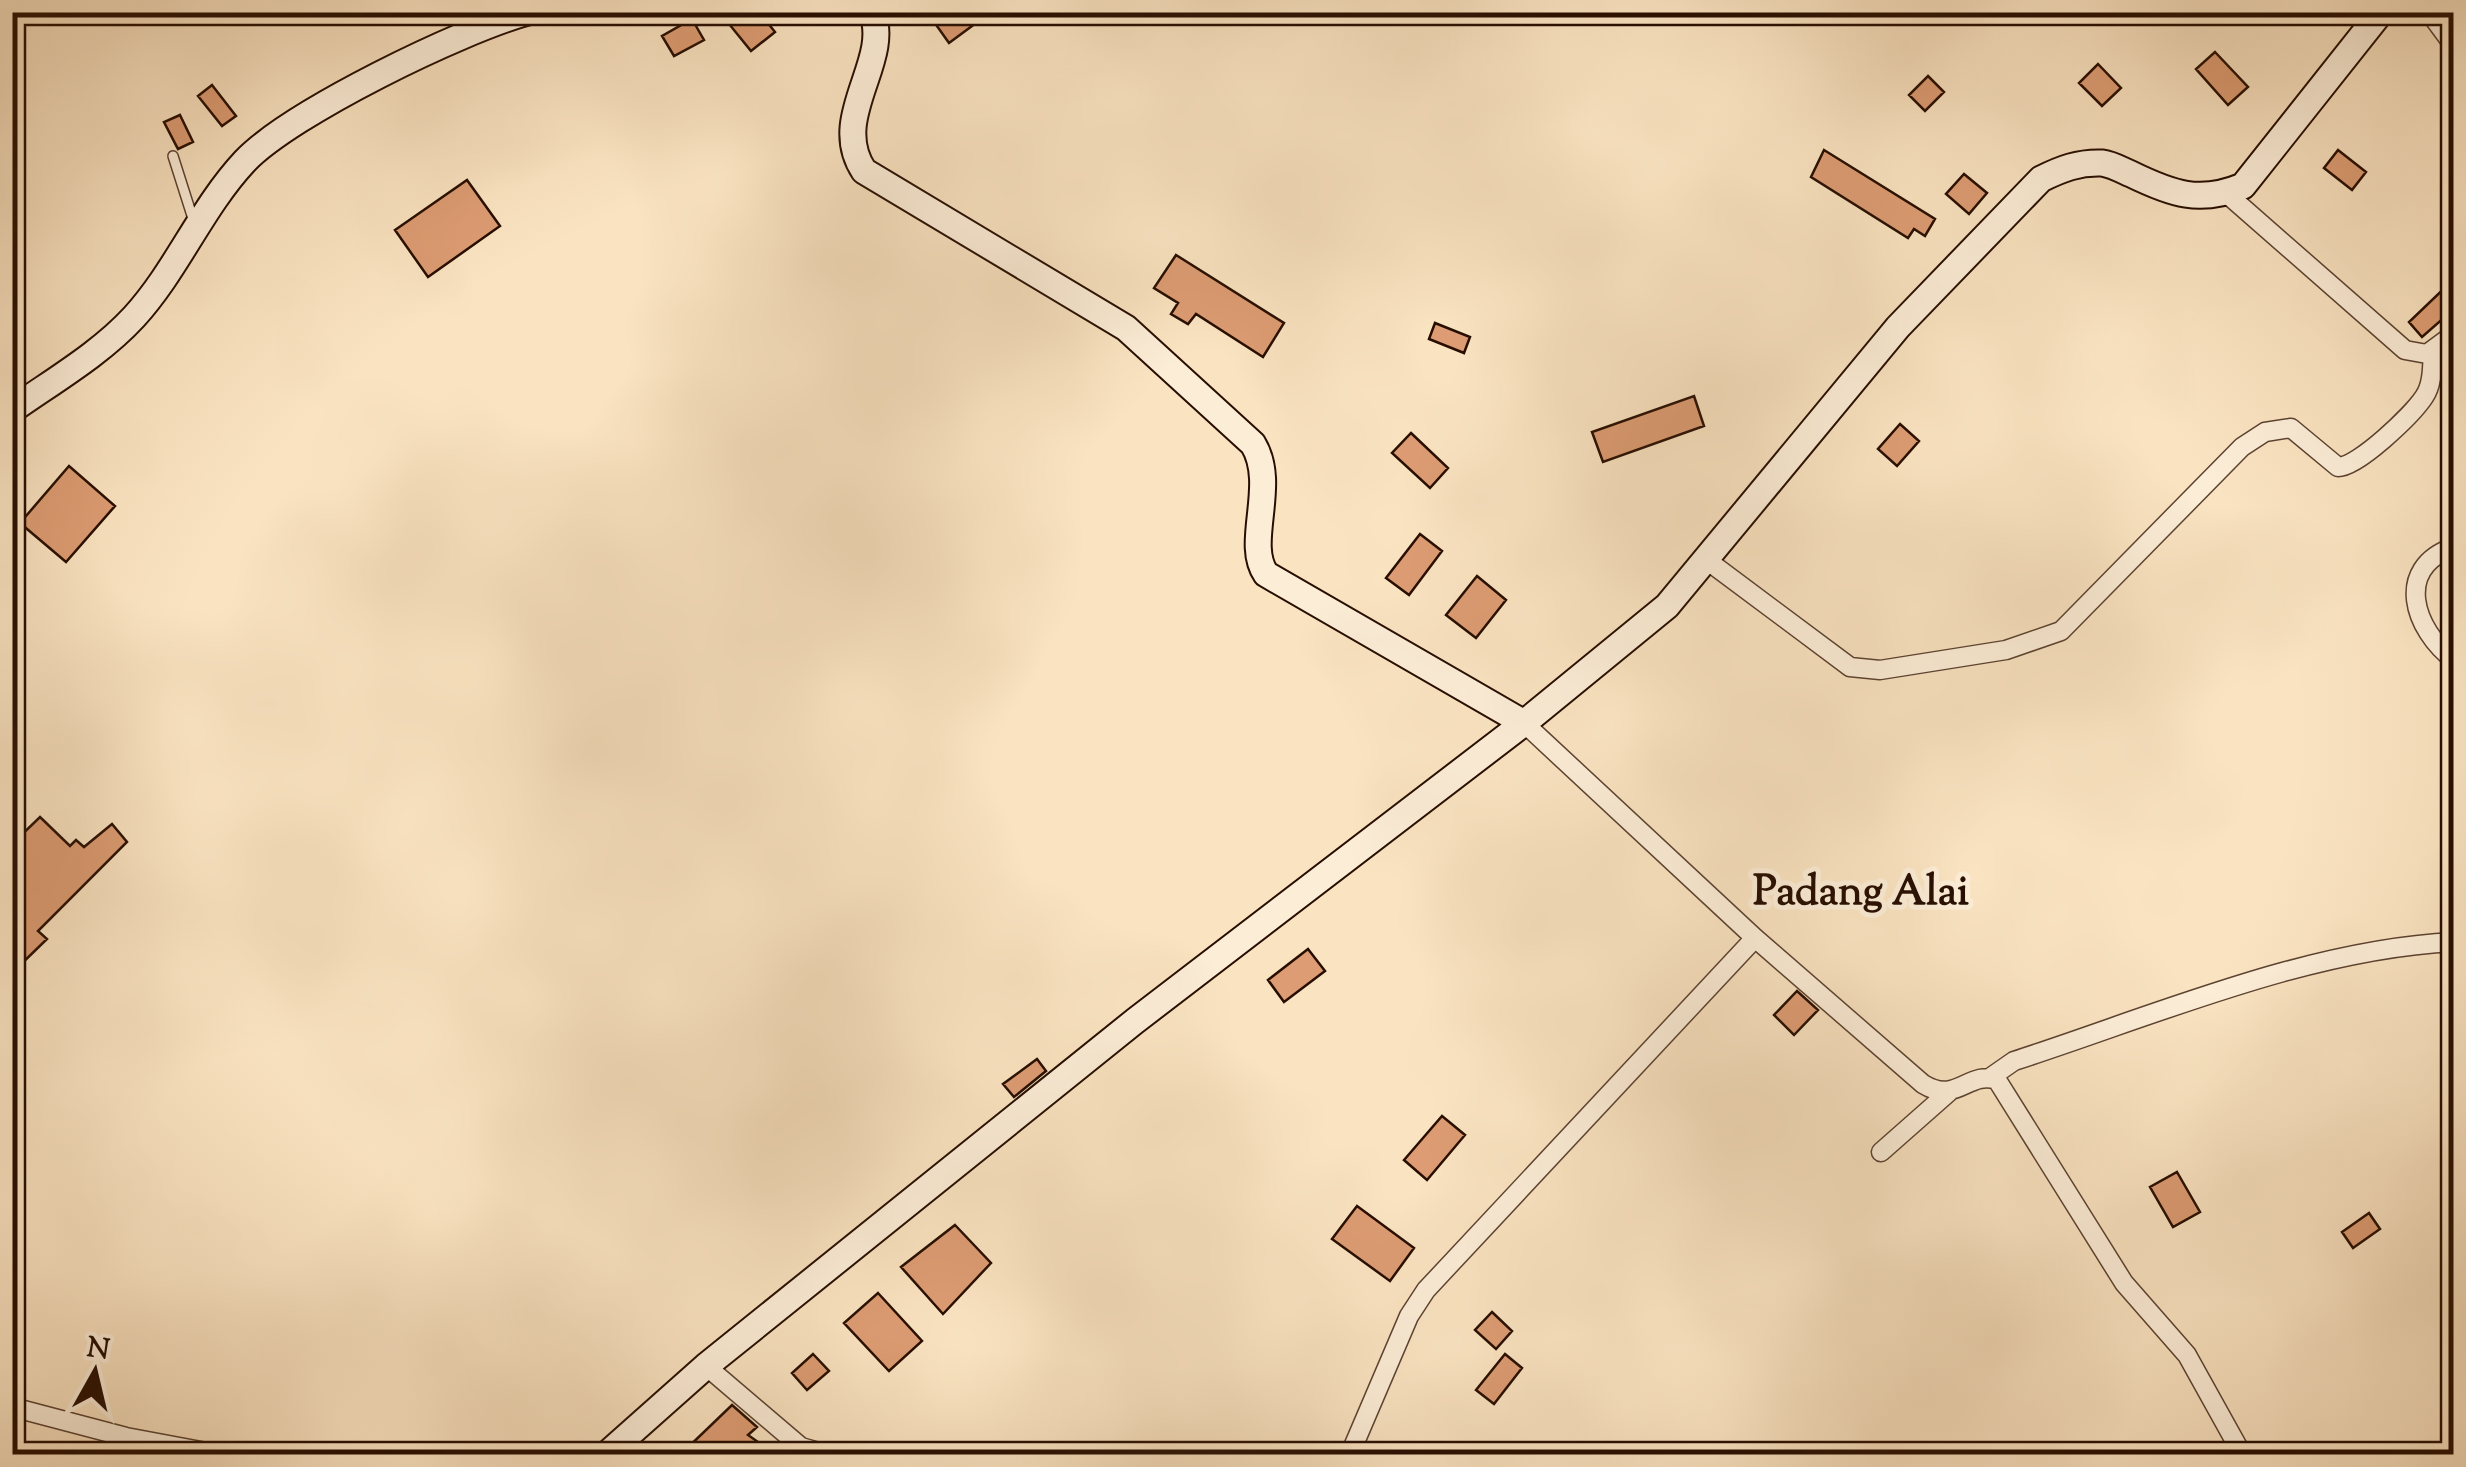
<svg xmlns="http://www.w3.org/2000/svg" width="2466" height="1467" font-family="'Sorts Mill Goudy',serif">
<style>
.building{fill:#dd9c73;stroke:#270e01;stroke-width:2.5}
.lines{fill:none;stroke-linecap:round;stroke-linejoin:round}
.lane-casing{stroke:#5c4331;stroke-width:12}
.street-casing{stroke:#5c4331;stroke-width:21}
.secondary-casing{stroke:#270e01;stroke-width:29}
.lane{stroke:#fcedd7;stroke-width:9}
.street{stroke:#fcedd7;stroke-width:18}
.secondary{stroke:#fcedd7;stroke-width:25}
.labels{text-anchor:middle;stroke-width:10;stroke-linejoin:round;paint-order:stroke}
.quarter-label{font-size:42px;font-weight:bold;fill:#270e01;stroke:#fcedd7}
</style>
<rect width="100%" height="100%" fill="#fae3c1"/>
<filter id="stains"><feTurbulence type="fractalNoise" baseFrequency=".002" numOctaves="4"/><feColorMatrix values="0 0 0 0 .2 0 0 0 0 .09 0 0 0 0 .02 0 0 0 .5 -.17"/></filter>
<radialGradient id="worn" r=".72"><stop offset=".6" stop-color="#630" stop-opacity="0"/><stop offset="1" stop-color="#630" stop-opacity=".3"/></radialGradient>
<!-- building -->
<path class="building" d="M733,12H759L775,32L751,51L725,19Z
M927,12H991L949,43Z
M692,19L704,40L674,56L662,36Z
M2215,52L2248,87L2228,105L2196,69Z
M2098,64L2121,88L2102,106L2079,83Z
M1928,76L1944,92L1925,111L1909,95Z
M212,85L236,116L222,126L198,96Z
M180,115L193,142L178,149L164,122Z
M1824,150L1935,219L1925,236L1914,229L1908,238L1811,177Z
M2338,150L2366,172L2352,190L2324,168Z
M1964,174L1987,193L1969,214L1946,194Z
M467,180L500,226L428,277L395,230Z
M1176,255L1284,323L1263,357L1196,314L1188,324L1171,314L1178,303L1154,288Z
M2454,279V309L2422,337L2409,322Z
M1435,323L1470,337L1464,353L1429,339Z
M1694,396L1704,426L1603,462L1592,432Z
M1900,424L1919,441L1897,466L1878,449Z
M1411,433L1448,468L1430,488L1392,453Z
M69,466L115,506L66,562L20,523Z
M1420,534L1442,551L1409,595L1386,578Z
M1477,576L1506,600L1476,638L1446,615Z
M40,817L70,846L76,840L84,847L112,824L127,842L38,931L47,939L12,973V844Z
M1308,949L1325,971L1284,1002L1268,980Z
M1797,991L1818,1010L1794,1035L1774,1015Z
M1037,1059L1046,1071L1014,1097L1003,1084Z
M1442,1116L1465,1135L1427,1180L1404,1160Z
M2177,1172L2200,1212L2173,1227L2150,1187Z
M1357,1206L1414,1248L1390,1281L1332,1239Z
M2369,1213L2380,1229L2353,1248L2342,1232Z
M955,1225L991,1263L943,1314L901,1267Z
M878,1293L922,1341L889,1371L844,1323Z
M1492,1312L1512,1331L1496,1349L1475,1330Z
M813,1354L829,1371L807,1390L792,1373Z
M1505,1354L1522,1368L1494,1404L1476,1390Z
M732,1405L757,1427L748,1435L775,1454H681Z"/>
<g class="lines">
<defs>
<path id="lane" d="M173,156L194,222"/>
<path id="street" d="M2429,12L2454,46
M2226,193L2405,350L2427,354L2454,334
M2454,547C2393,568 2414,630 2454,660
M1708,561L1850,667L1880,670L2006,650L2061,631L2242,447L2265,432L2291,428L2338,467C2358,467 2412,415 2424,397C2433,384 2432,366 2433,350
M1524,723L1755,938L1923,1084C1957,1105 1968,1070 1997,1080L2124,1283L2187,1355L2242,1454
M1991,1077L2014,1061C2153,1016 2308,949 2454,942
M1881,1152L1949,1092
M706,1366L801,1447L826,1454
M12,1407L126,1437L217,1454
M1350,1454L1409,1316L1426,1290L1755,938
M2447,1454L2454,1449"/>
<path id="secondary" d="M872,12C892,62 828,117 864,171L1126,328L1253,444C1278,485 1244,543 1266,574L1524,723
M12,410C53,381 100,354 134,317C177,270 201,208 245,161C291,113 461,30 528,12
M607,1454L706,1366L1135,1021L1524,723L1667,606L1898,327L2041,179C2061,169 2079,162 2102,163C2111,164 2122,170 2131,174C2172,194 2200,204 2243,186L2381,12"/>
</defs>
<!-- lane casing -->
<use href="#lane" class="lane-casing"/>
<!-- street casing -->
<use href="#street" class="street-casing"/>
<!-- secondary casing -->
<use href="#secondary" class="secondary-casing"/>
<!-- lane -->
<use href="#lane" class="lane"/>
<!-- street -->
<use href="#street" class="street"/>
<!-- secondary -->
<use href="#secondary" class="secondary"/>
</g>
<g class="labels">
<!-- quarter labels -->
<g class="quarter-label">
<text x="1861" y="904">Padang Alai</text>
</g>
</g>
<!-- margin -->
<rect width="2466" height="1467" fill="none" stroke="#fae3c1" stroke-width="50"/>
<rect x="15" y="15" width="2436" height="1437" fill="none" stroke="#270e01" stroke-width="5"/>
<rect x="25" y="25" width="2416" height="1417" fill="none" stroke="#270e01" stroke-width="2.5"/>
<!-- north arrow -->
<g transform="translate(95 1372) rotate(8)" stroke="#fcedd7" stroke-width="8" paint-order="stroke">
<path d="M0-8L18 38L0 25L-18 38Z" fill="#270e01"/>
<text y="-15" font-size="28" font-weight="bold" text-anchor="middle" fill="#270e01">N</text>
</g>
<rect width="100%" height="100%" filter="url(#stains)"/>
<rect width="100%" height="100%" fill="url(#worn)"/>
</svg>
